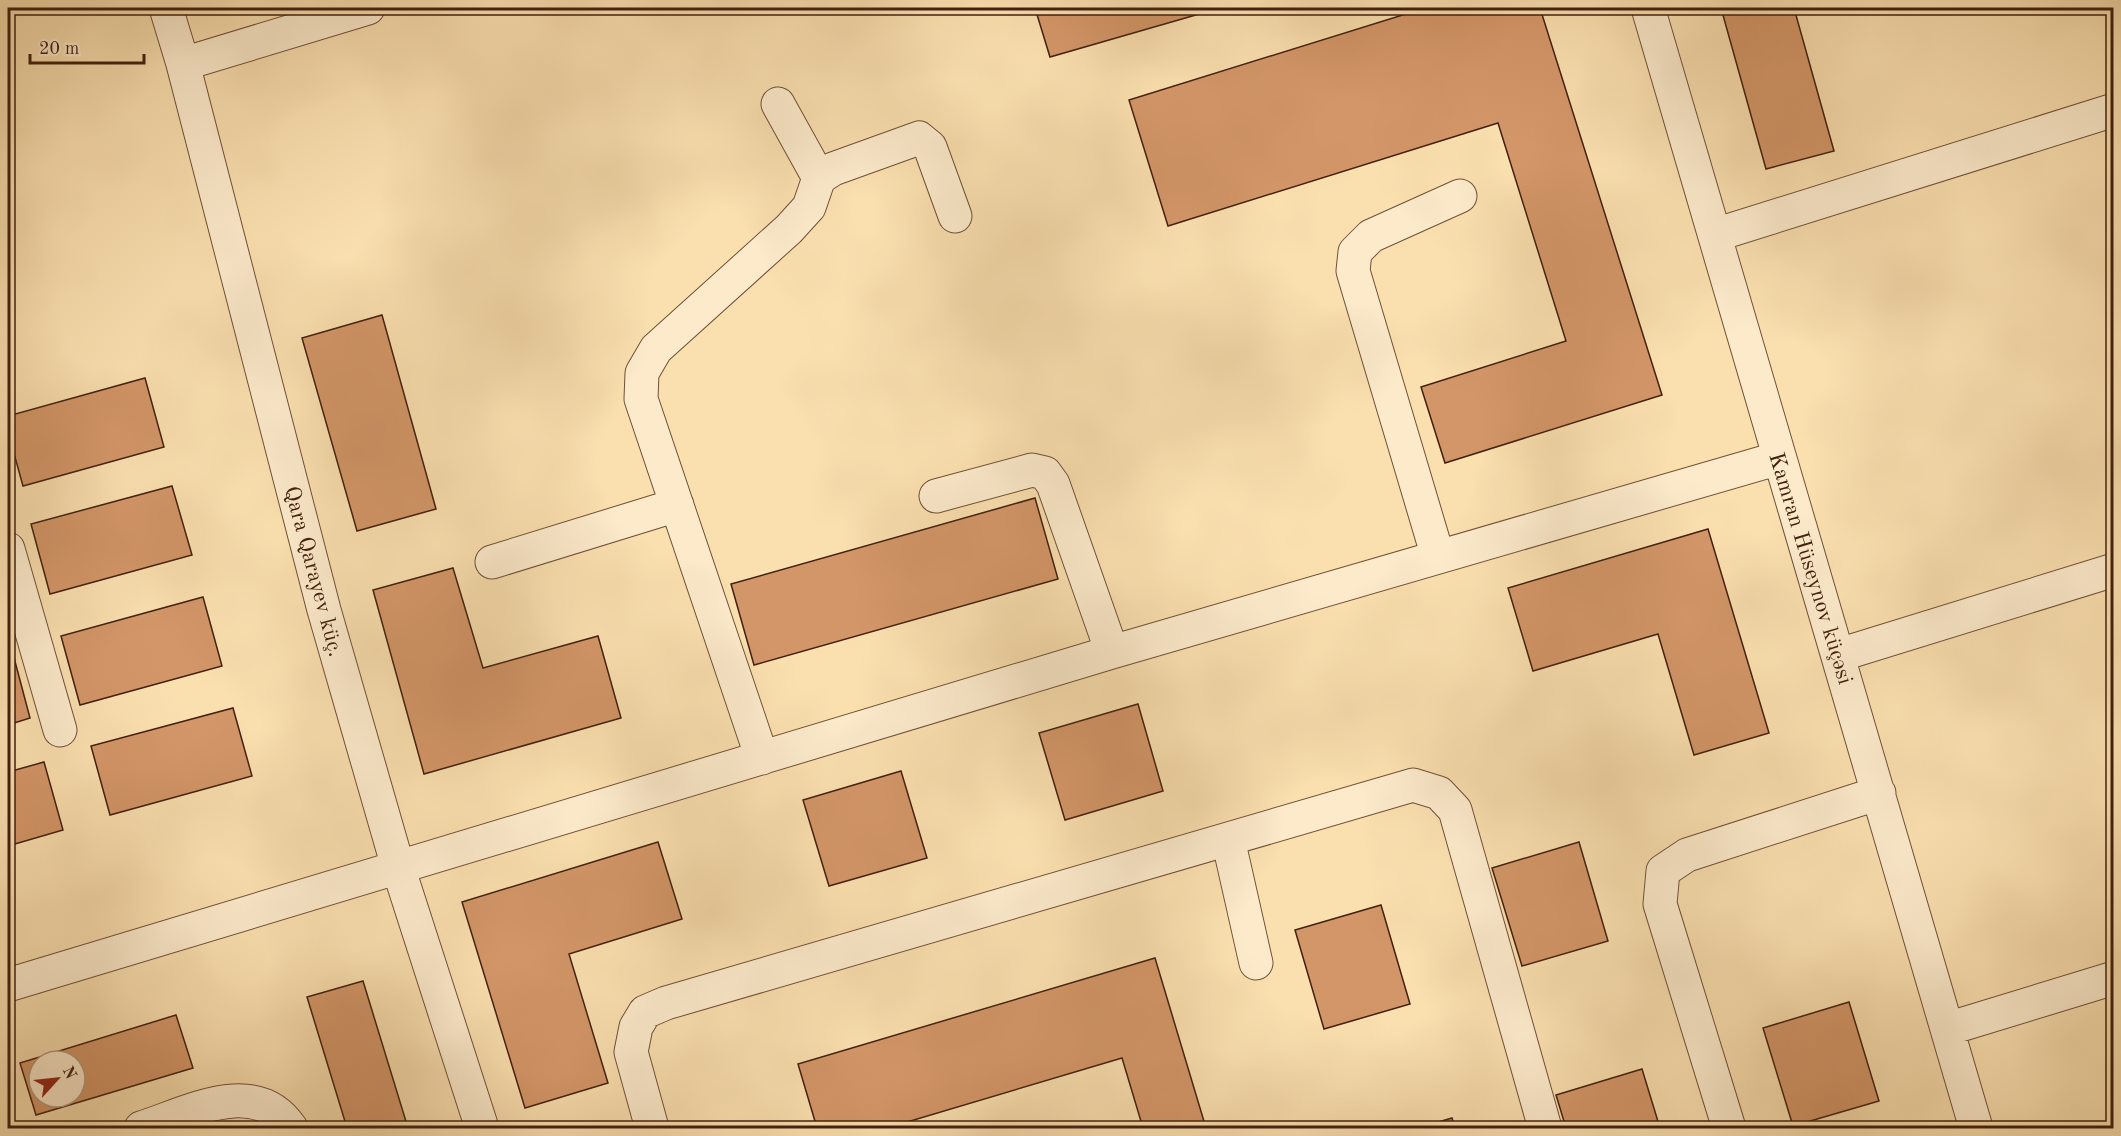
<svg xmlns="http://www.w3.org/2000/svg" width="2121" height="1136" font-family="'Old Standard TT',serif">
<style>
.building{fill:#d39668;stroke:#42200f;stroke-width:1.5;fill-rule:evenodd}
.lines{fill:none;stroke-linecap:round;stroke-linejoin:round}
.minor-casing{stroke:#705037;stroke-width:35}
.minor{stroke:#fceacb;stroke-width:33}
.labels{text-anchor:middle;stroke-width:4.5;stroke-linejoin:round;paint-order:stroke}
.street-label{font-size:22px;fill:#42200f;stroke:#fceacb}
</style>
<rect width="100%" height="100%" fill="#fadfaf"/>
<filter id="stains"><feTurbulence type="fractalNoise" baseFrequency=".00333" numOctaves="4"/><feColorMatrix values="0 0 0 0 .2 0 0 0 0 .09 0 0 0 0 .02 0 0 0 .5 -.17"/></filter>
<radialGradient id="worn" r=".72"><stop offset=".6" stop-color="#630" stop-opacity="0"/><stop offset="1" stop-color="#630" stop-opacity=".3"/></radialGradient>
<!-- building -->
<path class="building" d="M1035,8H1220L1050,57Z
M1425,8H1540L1662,395L1445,463L1421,387L1566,341L1498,123L1168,226L1129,100Z
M1721,8H1794L1834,151L1766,169Z
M382,315L436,509L357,531L302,338Z
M145,378L164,447L23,486L8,432V416Z
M172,486L192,555L50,594L31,524Z
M1035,498L1058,579L754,665L731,584Z
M1708,529L1769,733L1694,755L1658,634L1533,671L1508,588Z
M453,568L483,668L598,636L621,718L424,774L373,590Z
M203,597L222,666L80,705L61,636Z
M12,650L30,718L8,725V651Z
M1138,704L1163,791L1065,820L1039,733Z
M233,708L252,776L110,815L91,746Z
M44,762L63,830L8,846V772Z
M901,771L927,858L829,886L803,800Z
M658,842L682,919L569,954L608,1083L525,1108L462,902Z
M1579,842L1608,941L1522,966L1492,868Z
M1381,905L1410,1004L1324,1029L1295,930Z
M1155,958L1206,1128H1143L1122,1058L887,1128H817L798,1064Z
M363,981L408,1128H347L307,997Z
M1849,1002L1879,1101L1793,1126L1763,1028Z
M176,1015L193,1068L36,1115L20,1063ZM39,1061H75V1097H39Z
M1642,1069L1660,1128H1566L1556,1095Z
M1452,1118L1455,1128H1418Z"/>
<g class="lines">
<defs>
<path id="minor" d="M166,8L183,64L324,610L398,867L482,1128
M1648,8L1976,1128
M183,64L368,8
M778,104L819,178
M1715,235L2114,110
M936,496L1032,470L1045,473L1053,484L1112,652
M8,549L60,730
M1438,557L1353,271L1355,252L1371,236L1460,196
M492,562L677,505
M1839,655L2114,570
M762,758L641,399L642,373L656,349L789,229L809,207L819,178L833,169L919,138L930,147L955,216
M1228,839L1256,963
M8,985L1112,652L1779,458
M1947,1029L2114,978
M141,1128C188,1113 255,1075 291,1128
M652,1128L631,1052L636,1027L645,1012L666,1003L1413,785L1439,793L1455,810L1545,1128
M1729,1128L1660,904L1663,871L1687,855L1879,793"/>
</defs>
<!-- minor casing -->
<use href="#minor" class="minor-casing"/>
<!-- minor -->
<use href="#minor" class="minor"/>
</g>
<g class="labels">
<!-- street labels -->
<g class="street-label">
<text transform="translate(1812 568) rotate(73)" y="8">Kamran Hüseynov küçəsi</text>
<text transform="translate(315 571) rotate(75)" y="8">Qara Qarayev küç.</text>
</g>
</g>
<!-- margin -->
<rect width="2121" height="1136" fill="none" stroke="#fadfaf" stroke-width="30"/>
<rect x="9" y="9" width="2103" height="1118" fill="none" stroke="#42200f" stroke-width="3"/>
<rect x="15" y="15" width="2091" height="1106" fill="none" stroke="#42200f" stroke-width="1.5"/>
<!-- north arrow -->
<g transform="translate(57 1079) rotate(63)"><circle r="28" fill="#fceacb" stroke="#b29980" stroke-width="1.5"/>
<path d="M0-4.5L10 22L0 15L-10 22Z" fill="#8f2418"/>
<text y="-9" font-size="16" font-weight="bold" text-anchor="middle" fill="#42200f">N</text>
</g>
<!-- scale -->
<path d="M30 54v9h114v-9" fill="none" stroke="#42200f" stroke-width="3"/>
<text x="39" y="54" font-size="18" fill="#42200f" stroke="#fceacb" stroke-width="4.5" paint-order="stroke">20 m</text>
<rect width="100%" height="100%" filter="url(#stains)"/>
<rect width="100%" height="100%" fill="url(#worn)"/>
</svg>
